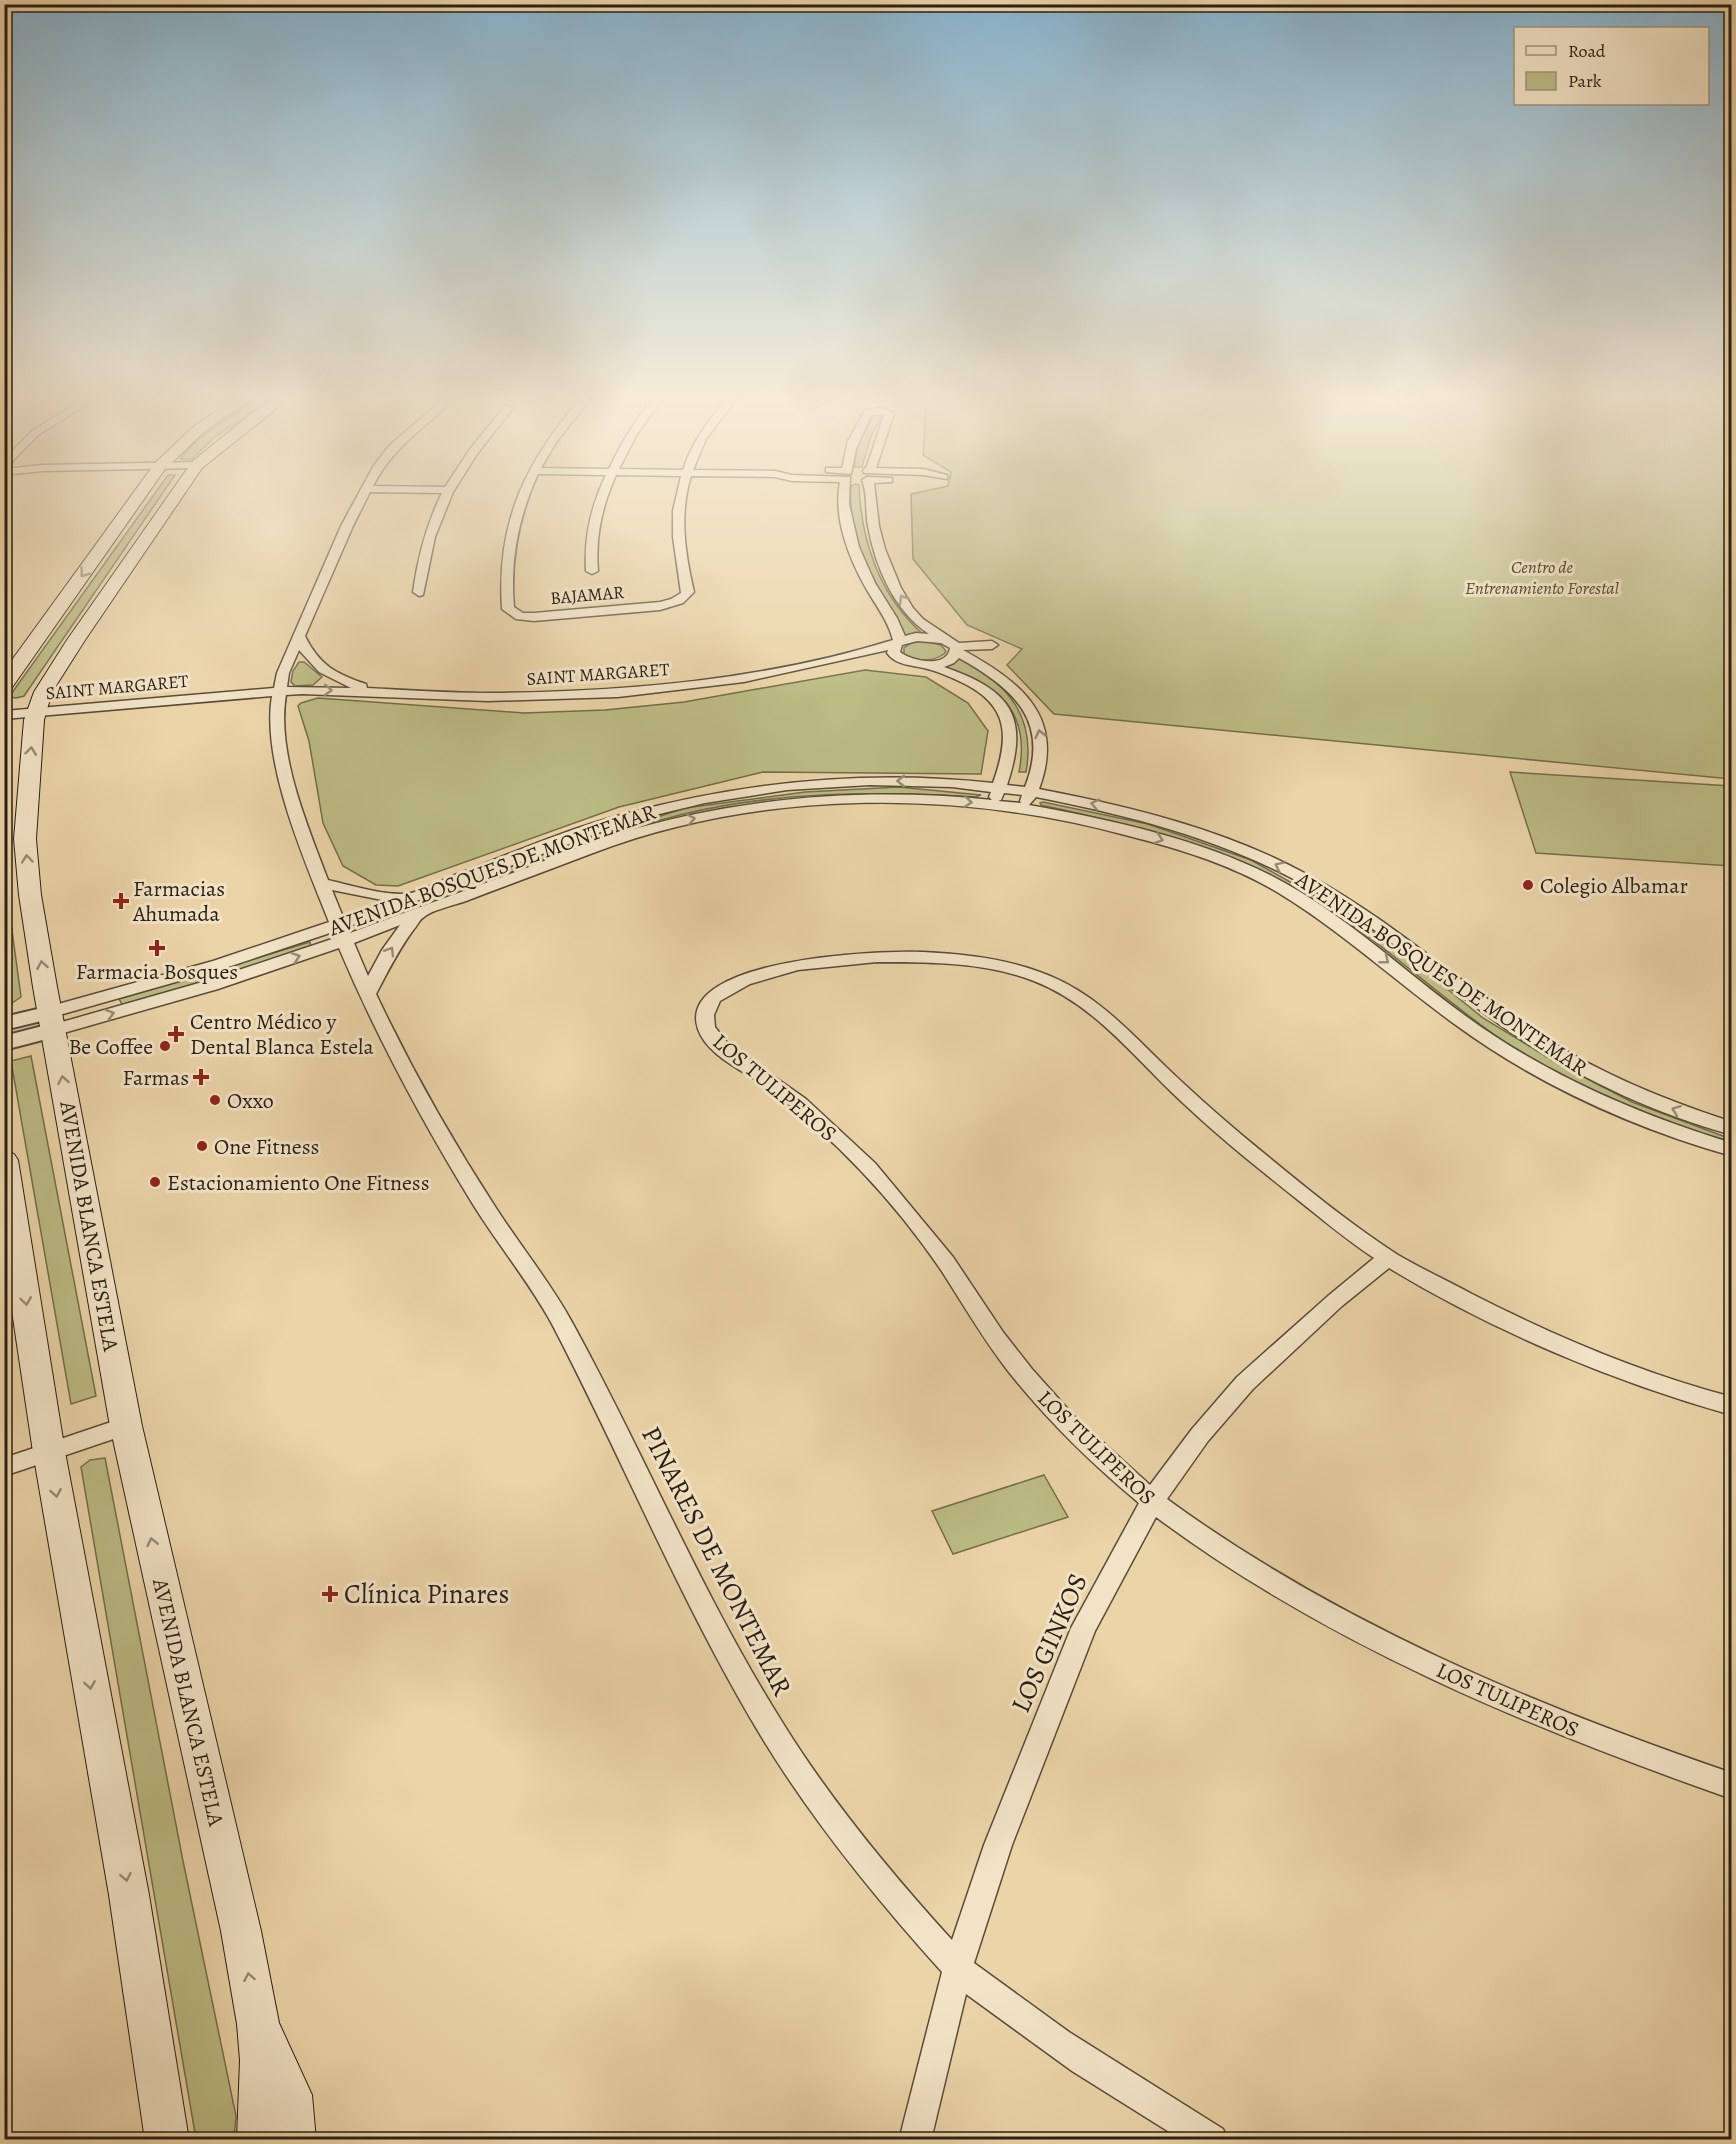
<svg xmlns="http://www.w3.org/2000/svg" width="1736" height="2144" font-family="Alegreya,serif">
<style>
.green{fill:#bcbb84;stroke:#726d4c;stroke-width:1.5}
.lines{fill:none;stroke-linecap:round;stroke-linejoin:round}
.minor-casing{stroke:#594c3a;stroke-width:3}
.tertiary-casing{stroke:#594c3a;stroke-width:4}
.secondary-casing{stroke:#281f15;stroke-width:2}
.minor{fill:#f2e3c6;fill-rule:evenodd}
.tertiary{fill:#f2e3c6;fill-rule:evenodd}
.secondary{fill:#f2e3c6;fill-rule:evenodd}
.oneway{stroke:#978b76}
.poi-dot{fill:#8f2418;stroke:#f2e3c6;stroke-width:2}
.labels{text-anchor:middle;stroke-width:6;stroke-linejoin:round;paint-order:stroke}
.far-park-label{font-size:18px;font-style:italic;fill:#544e36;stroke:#f2e3c6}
.far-street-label{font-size:18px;fill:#281f15;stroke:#f2e3c6}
.street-label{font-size:22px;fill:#281f15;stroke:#f2e3c6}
.poi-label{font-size:22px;fill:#281f15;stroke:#f2e3c6;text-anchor:start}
.near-street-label{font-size:27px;fill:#281f15;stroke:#f2e3c6}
.near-poi-label{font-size:27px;fill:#281f15;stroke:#f2e3c6;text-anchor:start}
</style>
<rect width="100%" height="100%" fill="#ebd4a8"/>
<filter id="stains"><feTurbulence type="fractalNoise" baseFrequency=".00333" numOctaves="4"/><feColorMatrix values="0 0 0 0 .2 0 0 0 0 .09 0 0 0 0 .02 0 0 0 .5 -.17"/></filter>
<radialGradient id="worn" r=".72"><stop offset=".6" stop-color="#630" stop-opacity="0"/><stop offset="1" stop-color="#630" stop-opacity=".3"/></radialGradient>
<!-- green -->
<path class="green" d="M279,394L215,437L192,459H180L197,440L261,395Z
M938,394H1731V779L1054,714L1007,665L1022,649L967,625L913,559L911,494L948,486L951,472L923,455L926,408Z
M874,415H882L870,439L862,467H854L858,444Z
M168,475H175L24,696L16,698L9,697Z
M855,484L859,485C861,541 880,597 923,634L902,635V628C875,581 847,544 851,486Z
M923,641L941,645L946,651L944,654C932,662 916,662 904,654V648L911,643Z
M960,659C1008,683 1036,717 1026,772H1019C1031,711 998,684 944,667Z
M299,662H304L322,677L313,685L295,686L291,682L293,671Z
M865,670L926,677L968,703L988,731L981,774L763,772L619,807L398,886L376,885L343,866L323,823L309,741L298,706L301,703L318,698L524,713L605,710L684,702Z
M4,723L10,724L5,863H4Z
M1510,772L1731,786V866L1536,853Z
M899,787L981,795L975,797C877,791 777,791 680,815C592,837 510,874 426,905L420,904L421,901L555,850L685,808L805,792Z
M1043,802L1148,824L1251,860L1349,915L1418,965L1483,1018L1552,1060L1632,1102L1731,1139V1145C1660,1120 1575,1089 1512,1047C1441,1000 1380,938 1307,896C1222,847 1135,825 1041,805L1040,803Z
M4,871L21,997L12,1003H5Z
M310,942L311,949L123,1006L119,999Z
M31,1056L96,1396L71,1404L11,1061Z
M105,1458L183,1861L236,2116L234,2139H196L81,1467L90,1460Z
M1044,1475L1068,1517L953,1554L932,1511Z"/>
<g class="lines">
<defs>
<path id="minor" d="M92,394H103L38,435L5,469L42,465L197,462L202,465L197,468L42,471L4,475V459L32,431Z
M449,394H459C427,428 396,442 373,486L445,487L470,449L505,406L513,408L477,454L453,492L435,537L423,595L419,596L413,592C418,557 426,525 442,493L370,492L353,526L305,636C319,665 336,674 366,684L367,688C407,690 448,693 489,693C625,692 764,680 893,640C888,621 877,607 867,590C849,559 833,518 840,482L792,481L775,477L691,476C679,515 685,553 694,592L683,603L660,610L534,621L516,619L502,609C496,520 527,460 584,394H594L557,441L541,468L609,469C622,441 637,417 657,394H666L637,434L619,469L683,470C692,441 711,417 731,394H740L706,439L693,470L775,471L792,475L850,477L849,504L859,547L875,583L897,618L905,636L916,633L929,634C894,611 875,566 868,526C865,511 868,495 862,480L867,477L892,478V482L874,483L879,526L885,549L901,588L913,608L923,619L959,643L992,641L998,645L992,649L963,650C1021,682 1066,717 1039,789C1132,807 1227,830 1310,876C1393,921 1462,986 1542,1036C1600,1074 1666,1100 1732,1122V1135C1652,1113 1574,1076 1506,1029C1446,987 1392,939 1330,900C1241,844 1138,817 1036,797L1029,805C1111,820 1197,838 1272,876C1344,913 1402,970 1467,1017C1547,1075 1637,1114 1732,1143V1156C1633,1128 1536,1084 1453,1023C1394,980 1340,930 1277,892C1232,865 1180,849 1129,836C957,789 762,789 593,853C551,869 508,885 466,901C455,905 432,910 424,917C419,920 418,925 414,929C399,949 388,971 376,994C411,1068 451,1139 496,1208C521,1247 551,1283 573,1324C646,1457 703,1597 784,1725C832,1802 891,1873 952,1940L984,1845L1071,1628L1139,1503C1091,1463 1047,1420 1008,1371C983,1339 963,1304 941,1270C895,1202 834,1137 768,1088C746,1072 707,1056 698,1029C674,958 882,950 923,952C965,954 1011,959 1050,976C1098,996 1130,1032 1166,1067C1191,1091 1217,1114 1243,1136C1293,1177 1344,1220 1398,1255C1422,1269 1448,1281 1472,1294C1556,1337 1641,1373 1732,1397V1415C1614,1382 1493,1331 1389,1268L1342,1306L1253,1389L1208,1441L1167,1499C1337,1623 1533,1705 1732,1773V1799C1530,1728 1328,1645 1156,1517L1095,1631L1012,1845L974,1963L1069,2032L1223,2129L1228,2140H1182L1072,2071L966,1994L931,2140H899L942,1972C877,1900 815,1824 764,1741C683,1608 624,1462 552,1324C529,1282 499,1246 474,1206C423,1123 377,1038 339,948L218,989L60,1034H48L45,1030L48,1026L206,981L335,938L333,932L225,968L56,1016H44L41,1012L44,1008L213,961L329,922C305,861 261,763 272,696L4,719V711L274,688L277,673L341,526L373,467L388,447ZM538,474L606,475C591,506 584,536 586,571L592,574L598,571C595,536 602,507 616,475L681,476L673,511V537L681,593L671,599L660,602L534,613H523L514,607C510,560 518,518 538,474ZM917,641L941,643L950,648C947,669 911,661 900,652L902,645ZM299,650L319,672L351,688L287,687L289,673ZM888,650L887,653C896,665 910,665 924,668C937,671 951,677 963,683C1010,706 1009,738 993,783C867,769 743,782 621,815C564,830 510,854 455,875C442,880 417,894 404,894C379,894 353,886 328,880C308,827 276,753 286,695L302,694L488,701L618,697L744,682ZM959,658C1013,688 1051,721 1025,787L1007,785C1030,716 1011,690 944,667L954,663ZM870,785L952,787L991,792L989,797L992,800C866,787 735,797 614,835C585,844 557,856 529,867C469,889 409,911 350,933L347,927L630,821L705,803L787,790ZM1004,793L1022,795L1020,801L1021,803L998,801L1001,800ZM332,890L387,901L343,917ZM400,925L382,950L368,976L354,943ZM877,962C929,962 985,962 1034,981C1096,1005 1136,1060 1184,1104C1220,1138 1259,1169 1298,1200C1323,1220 1348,1241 1374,1258L1328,1296L1237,1377L1192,1429L1150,1485L1074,1416L1032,1369L1003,1332L953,1257L875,1163L806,1099L728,1044L715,1027L714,1015L720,1001L750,984L798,970Z
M882,408L894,413L876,468L923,469L947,475V479L923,475L864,473L863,471L867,466L884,415H871L856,449L851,474L826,472V468H842L848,441L865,410Z
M126,1417L134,1420L137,1426L134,1432L4,1476V1458Z"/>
<path id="tertiary" d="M50,1006L58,1007L61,1012L58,1017L4,1030V1017Z
M54,1023L62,1025L65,1030L62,1035L4,1050V1036Z"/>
<path id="secondary" d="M242,394H258L204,432L165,469L11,689L4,690V671L155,463L194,426Z
M280,394H295L202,468L85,640L52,692L44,720L36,839L41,895L57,987L142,1426L261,1931L279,2023L312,2095L316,2140H237L240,2060L237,2024L221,1931L110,1426L33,987L19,895L14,839L24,720L34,692L67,640L192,462L247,417Z
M4,1151L14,1154L18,1160L65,1452L149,1895L189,2140H145L109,1895L33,1452L4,1257Z"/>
</defs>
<!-- minor casing -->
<use href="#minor" class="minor-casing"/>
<!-- tertiary casing -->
<use href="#tertiary" class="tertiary-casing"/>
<!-- secondary casing -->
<use href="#secondary" class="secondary-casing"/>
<!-- minor -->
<use href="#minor" class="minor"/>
<!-- tertiary -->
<use href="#tertiary" class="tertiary"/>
<!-- secondary -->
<use href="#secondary" class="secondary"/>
</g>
<!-- one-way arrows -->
<defs><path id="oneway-chevron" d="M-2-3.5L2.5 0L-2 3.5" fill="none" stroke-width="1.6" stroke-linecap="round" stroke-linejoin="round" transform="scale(1.5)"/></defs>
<g class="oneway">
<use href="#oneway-chevron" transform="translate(84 573) rotate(126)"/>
<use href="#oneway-chevron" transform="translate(903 599) rotate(-121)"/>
<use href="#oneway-chevron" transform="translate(328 690) rotate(1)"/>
<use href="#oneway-chevron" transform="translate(1040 734) rotate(-103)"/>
<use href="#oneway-chevron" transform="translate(31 751) rotate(-83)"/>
<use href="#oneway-chevron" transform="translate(901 781) rotate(-179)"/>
<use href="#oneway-chevron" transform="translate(968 802) rotate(5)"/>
<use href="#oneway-chevron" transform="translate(1095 804) rotate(-168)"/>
<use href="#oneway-chevron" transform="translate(691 819) rotate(-12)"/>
<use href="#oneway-chevron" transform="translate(1159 839) rotate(17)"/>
<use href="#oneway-chevron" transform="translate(27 859) rotate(-95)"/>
<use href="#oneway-chevron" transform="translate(1279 866) rotate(-154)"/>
<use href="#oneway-chevron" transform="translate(390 951) rotate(-59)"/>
<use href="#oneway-chevron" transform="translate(296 957) rotate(-19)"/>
<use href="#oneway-chevron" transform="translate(1385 960) rotate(38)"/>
<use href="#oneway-chevron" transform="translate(42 965) rotate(-100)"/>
<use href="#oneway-chevron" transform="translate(110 1014) rotate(-16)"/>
<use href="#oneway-chevron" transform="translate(63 1080) rotate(-100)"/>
<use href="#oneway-chevron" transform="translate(1676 1110) rotate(-159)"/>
<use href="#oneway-chevron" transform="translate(26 1301) rotate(82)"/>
<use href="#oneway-chevron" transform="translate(56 1493) rotate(80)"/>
<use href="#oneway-chevron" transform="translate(152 1542) rotate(-103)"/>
<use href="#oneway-chevron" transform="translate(90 1685) rotate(81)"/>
<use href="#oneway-chevron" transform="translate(126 1877) rotate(79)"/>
<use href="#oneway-chevron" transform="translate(249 1977) rotate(-100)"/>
</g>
<!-- sky -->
<linearGradient id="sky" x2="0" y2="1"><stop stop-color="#88b5d0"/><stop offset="0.57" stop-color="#f6ecd8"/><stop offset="1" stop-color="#f6ecd8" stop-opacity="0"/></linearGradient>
<rect width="1736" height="695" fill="url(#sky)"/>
<!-- markers -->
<g class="poi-dot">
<circle cx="1528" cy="885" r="6"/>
<path d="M118 892h6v6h6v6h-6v6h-6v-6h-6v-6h6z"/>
<path d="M154 939h6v6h6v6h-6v6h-6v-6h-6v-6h6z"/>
<path d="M173 1025h6v6h6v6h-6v6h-6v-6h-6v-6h6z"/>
<circle cx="165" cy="1046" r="6"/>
<path d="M198 1068h6v6h6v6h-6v6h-6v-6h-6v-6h6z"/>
<circle cx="215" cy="1100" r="6"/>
<circle cx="202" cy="1146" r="6"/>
<circle cx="155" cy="1182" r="6"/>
<path d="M327 1585h6v6h6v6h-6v6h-6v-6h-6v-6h6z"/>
</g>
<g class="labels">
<!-- far-park labels -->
<g class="far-park-label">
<text x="1542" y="573">Centro de<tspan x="1542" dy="21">Entrenamiento Forestal</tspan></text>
</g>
<!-- far-street labels -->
<g class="far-street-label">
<text transform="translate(587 595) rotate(-5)" y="6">BAJAMAR</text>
<text transform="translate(598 674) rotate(-4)" y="6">SAINT MARGARET</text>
<text transform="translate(117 687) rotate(-5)" y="6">SAINT MARGARET</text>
</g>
<!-- street labels -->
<g class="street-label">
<text transform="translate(492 869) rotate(-20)" y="8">AVENIDA BOSQUES DE MONTEMAR</text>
<text transform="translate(1442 973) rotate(34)" y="8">AVENIDA BOSQUES DE MONTEMAR</text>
<text transform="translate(775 1087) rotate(40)" y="8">LOS TULIPEROS</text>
<text transform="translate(90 1226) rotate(80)" y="8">AVENIDA BLANCA ESTELA</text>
<text transform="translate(1097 1447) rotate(44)" y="8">LOS TULIPEROS</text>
<text transform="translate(1508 1699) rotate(24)" y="8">LOS TULIPEROS</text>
<text transform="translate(189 1702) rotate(77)" y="8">AVENIDA BLANCA ESTELA</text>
</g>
<!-- poi labels -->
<g class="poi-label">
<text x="1540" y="893">Colegio Albamar</text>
<text x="133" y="896">Farmacias<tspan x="133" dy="25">Ahumada</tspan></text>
<text x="157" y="979" text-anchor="middle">Farmacia Bosques</text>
<text x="190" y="1029">Centro Médico y<tspan x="190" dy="25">Dental Blanca Estela</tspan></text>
<text x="153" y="1054" text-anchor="end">Be Coffee</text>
<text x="189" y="1085" text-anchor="end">Farmas</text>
<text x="227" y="1108">Oxxo</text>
<text x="214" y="1154">One Fitness</text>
<text x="167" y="1190">Estacionamiento One Fitness</text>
</g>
<!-- near-street labels -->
<g class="near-street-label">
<text transform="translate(717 1561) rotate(63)" y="9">PINARES DE MONTEMAR</text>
<text transform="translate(1049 1643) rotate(-66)" y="9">LOS GINKOS</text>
</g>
<!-- near-poi labels -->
<g class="near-poi-label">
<text x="344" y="1603">Clínica Pinares</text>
</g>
</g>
<!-- margin -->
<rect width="1736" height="2144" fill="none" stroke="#ebd4a8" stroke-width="24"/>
<rect x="6" y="6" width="1724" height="2132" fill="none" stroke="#281f15" stroke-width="3"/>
<rect x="12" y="12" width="1712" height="2120" fill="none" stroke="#281f15" stroke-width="1.5"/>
<!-- legend -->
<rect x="1514" y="27" width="195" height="78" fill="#f2e3c6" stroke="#a1957f" stroke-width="1.5"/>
<rect x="1526" y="46" width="30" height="9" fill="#f2e3c6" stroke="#a1957f" stroke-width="1.5"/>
<text x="1568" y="57" font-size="18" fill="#281f15">Road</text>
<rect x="1526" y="72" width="30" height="18" fill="#bcbb84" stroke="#a1957f" stroke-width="1.5"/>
<text x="1568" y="87" font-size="18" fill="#281f15">Park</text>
<rect width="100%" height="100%" filter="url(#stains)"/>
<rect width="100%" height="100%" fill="url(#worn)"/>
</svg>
